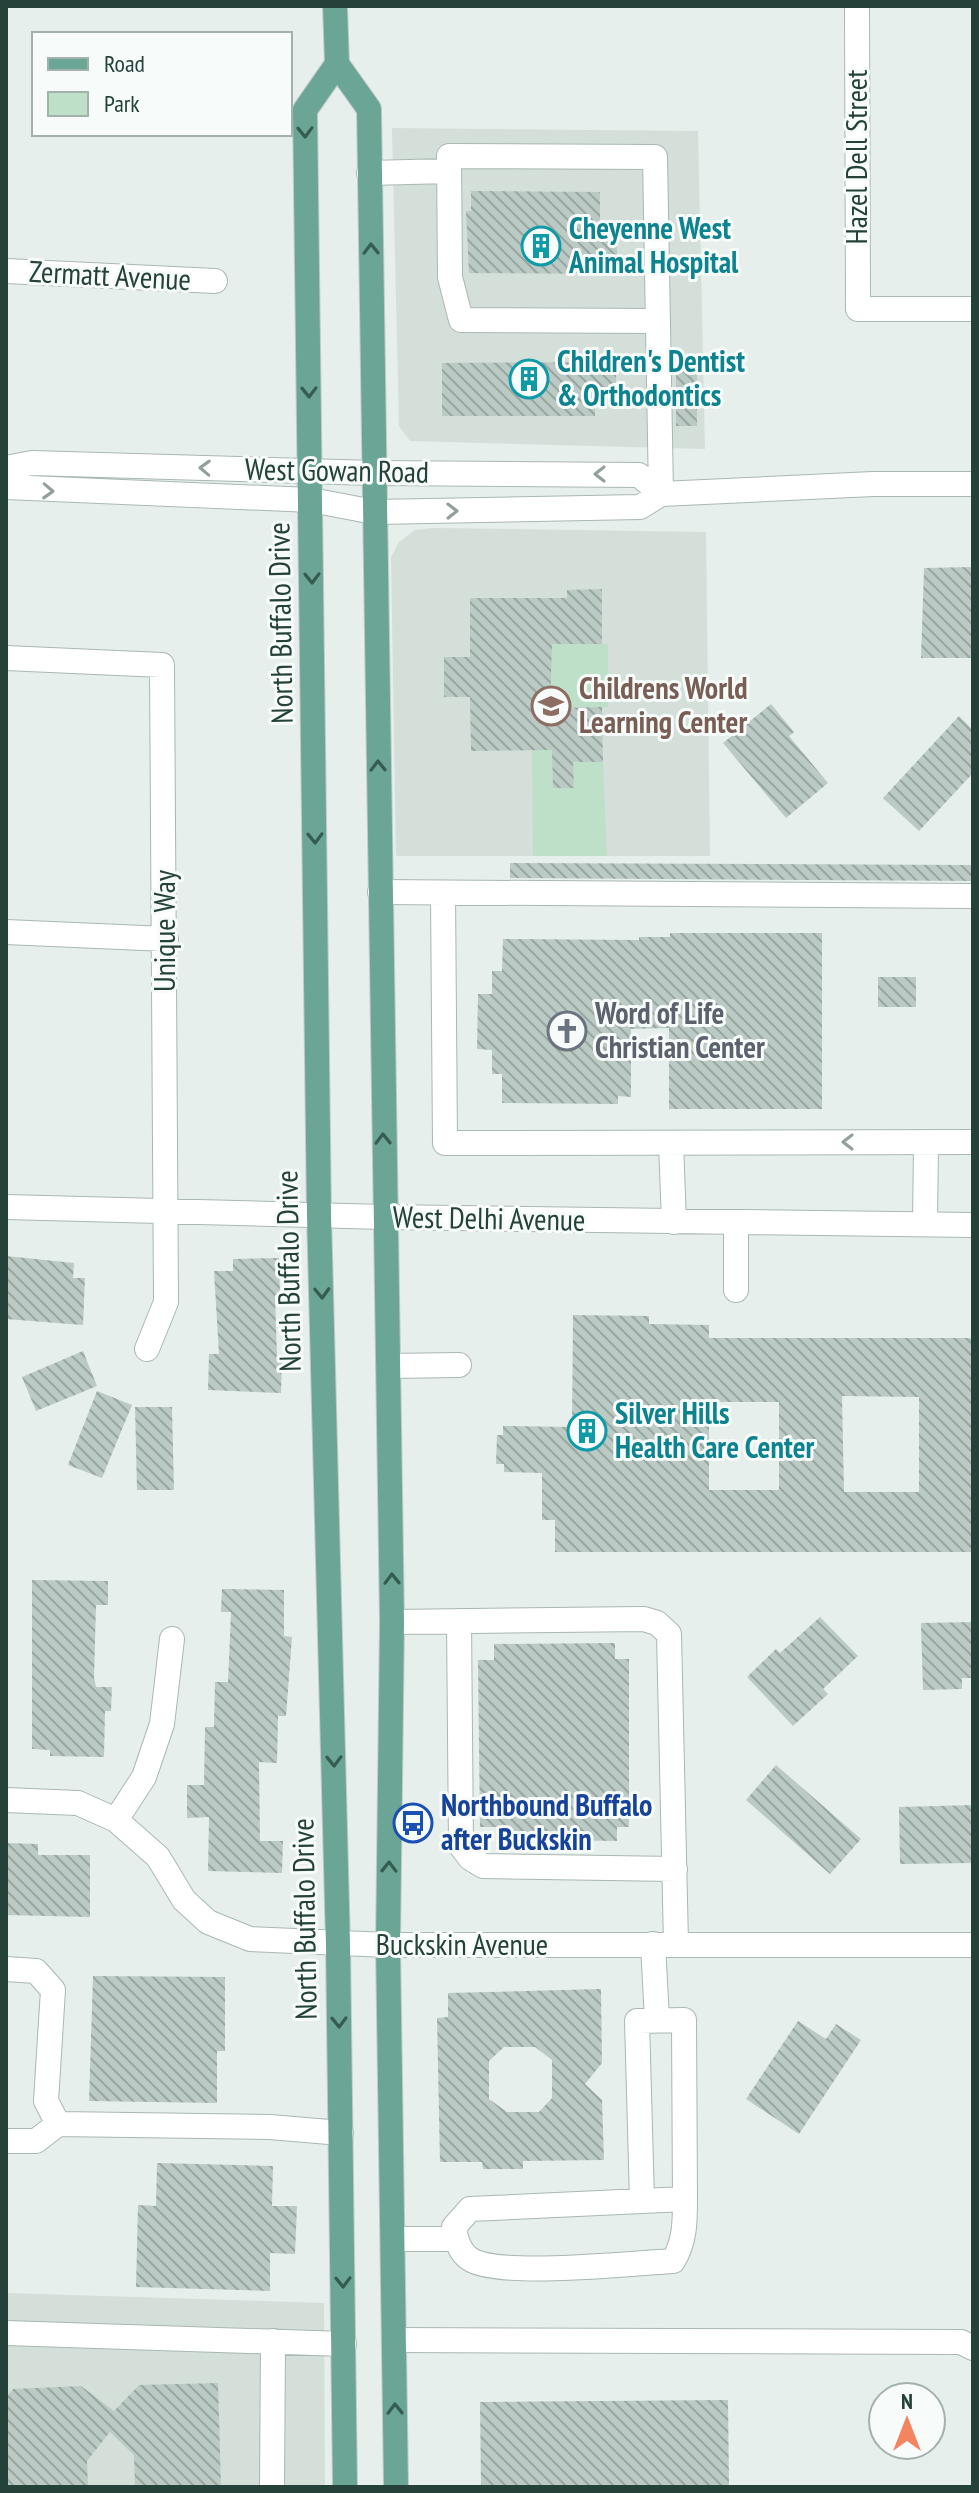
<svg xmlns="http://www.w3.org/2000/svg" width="979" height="2493" font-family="'PT Sans Narrow',sans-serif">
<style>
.built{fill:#d4dfda}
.green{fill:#bfe0c8}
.building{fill:url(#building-back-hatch);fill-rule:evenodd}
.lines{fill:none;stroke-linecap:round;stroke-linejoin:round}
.minor-casing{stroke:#a8b8b2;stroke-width:26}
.major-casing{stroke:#c2cac8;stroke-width:26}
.minor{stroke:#fff;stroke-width:24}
.major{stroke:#6aa596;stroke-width:24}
.oneway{stroke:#365b51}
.oneway2{stroke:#92a09c}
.labels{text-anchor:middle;stroke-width:6;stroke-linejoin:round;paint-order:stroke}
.street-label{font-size:30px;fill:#24423a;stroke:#f7fbf9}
.culture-label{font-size:30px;font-weight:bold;fill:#0d838f;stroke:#f7fbf9;text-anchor:start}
.education-label{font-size:30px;font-weight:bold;fill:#785e54;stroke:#f7fbf9;text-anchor:start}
.worship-label{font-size:30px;font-weight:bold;fill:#5b616d;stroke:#f7fbf9;text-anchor:start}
.transit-label{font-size:30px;font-weight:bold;fill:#164399;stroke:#f7fbf9;text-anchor:start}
</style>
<defs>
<pattern id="building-back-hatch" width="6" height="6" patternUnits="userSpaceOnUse" patternTransform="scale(2)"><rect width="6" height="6" fill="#bbcac4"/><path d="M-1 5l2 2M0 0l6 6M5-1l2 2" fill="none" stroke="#98a6a0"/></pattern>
</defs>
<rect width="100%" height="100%" fill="#e6efeb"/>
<!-- built -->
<path class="built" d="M392,128L698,131L705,449L410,441L399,426Z
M434,528L706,532L710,856H396L391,557L399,542L415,530Z
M6,2293L324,2303L325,2487H6Z"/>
<!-- green -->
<path class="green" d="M516,644H608V707L517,708Z
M532,750H568V762H603L607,856H533Z"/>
<!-- building -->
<path class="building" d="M471,191L600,192V231H617V274L469,273L466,211H471Z
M616,362V395H604V405H595V416H442V363Z
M676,369H697V426H676Z
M971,567V658H921L924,568Z
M602,589V644H552L550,708L602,707L603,762H573L574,788H553L552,750L471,751L470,697H444V657H470V598H567V590Z
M771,704L794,732L789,736L828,783L786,818L723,743Z
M959,716L973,730V773L919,831L883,798Z
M510,863L973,865V881L510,878Z
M670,933H822V1109H669V1028L631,1029V1097L618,1096V1104L502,1103V1074H492V1050L477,1049L478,994H492V971H502L503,939L639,940V937H670Z
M878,977H916V1007H878Z
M6,1256L74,1263L73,1278H85L83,1325L6,1319Z
M279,1258L280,1295H275L277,1356H282L281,1393L208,1390L209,1354H219L214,1271H233V1259Z
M573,1315L649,1316V1324L709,1325V1338H973V1552H555V1520H542V1473L504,1472V1464H496L497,1435H503V1426L572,1427ZM842,1396L919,1397V1492H844ZM709,1402H779V1490H709Z
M83,1351L97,1386L36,1411L22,1377Z
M97,1391L132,1405L102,1478L68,1465Z
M135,1407H172L174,1490H137Z
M32,1580L108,1581V1605H96L94,1678L96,1687H112L111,1711H105L104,1757L50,1756V1750L32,1749Z
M222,1589L284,1590V1636L292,1637L286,1716H278L277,1763L259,1762L260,1841H283L282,1873L208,1871L209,1817L187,1818V1785H204L205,1727H214L215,1682H228L231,1612H221Z
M820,1617L858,1656L823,1689L828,1694L793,1726L747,1677L776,1649L780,1653Z
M973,1622V1678H962V1689L923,1690L921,1623Z
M615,1643V1659H629V1827H617V1841L498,1839L497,1827H480L478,1660H494V1644Z
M776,1765L861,1839L830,1874L746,1800Z
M973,1805V1863L900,1864L899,1807Z
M6,1843L38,1844V1855H90V1917L6,1915Z
M93,1976L225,1977V2051H217V2103L89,2101Z
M601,1989L602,2063L585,2084L602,2100L604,2160L523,2161V2169H483L482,2162H440L437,2018L448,2017V1993ZM504,2047H535L552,2060V2098L539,2112H507L489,2099V2061Z
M798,2021L826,2039L836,2024L861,2040L799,2134L746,2099Z
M157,2163L273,2166L272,2206H297L295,2254L270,2253V2291L136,2287L138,2205L156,2206Z
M218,2383L221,2487H135L134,2455L110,2432L87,2461L88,2487H6V2398L13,2389L81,2386L114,2411L139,2385Z
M728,2400L729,2487H481L480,2402Z"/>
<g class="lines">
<defs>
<path id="minor" d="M857,6L858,309H973
M369,173L449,171
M6,271L215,281
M658,321L461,320L450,277L449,156L655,157L661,494
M6,468L32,463L374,473L639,475L661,494
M6,487L311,500L374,512L640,507L661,494L873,484H973
M6,658L162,665L166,1302L147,1349
M380,892L973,896
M443,894L445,1143L973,1142
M6,932L166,939
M671,1143L674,1222
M6,1207L384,1217L973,1225
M736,1223V1290
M925,1224L926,1143
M388,1366L459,1365
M459,1621L461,1846L470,1858L483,1866L675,1869
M392,1622L644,1619L657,1623L669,1634L676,1944
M6,1800L78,1803L116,1820L158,1857L184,1900L208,1922L250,1939L388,1945H973
M116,1820L144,1777L162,1724L172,1639
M653,1944L657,2020
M6,1969L36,1971L53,1990L46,2101L58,2124L270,2127L341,2133
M6,2141H36L58,2124
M642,2200L637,2021L684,2020L685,2199C685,2221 685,2242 673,2261C634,2263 497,2278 470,2259C460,2253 455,2238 454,2227L470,2209L685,2199
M393,2239H455
M6,2333L344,2344
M394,2340L961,2342L973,2348
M272,2487L273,2341"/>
<path id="major" d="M335,6L337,64L369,109L392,1622L388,1945L396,2487
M337,64L305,110L319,1215L338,1944L345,2487"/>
</defs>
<!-- minor casing -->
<use href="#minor" class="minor-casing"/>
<!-- major casing -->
<use href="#major" class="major-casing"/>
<!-- minor -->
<use href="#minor" class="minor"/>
<!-- major -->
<use href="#major" class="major"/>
</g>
<!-- one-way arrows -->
<defs><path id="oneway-chevron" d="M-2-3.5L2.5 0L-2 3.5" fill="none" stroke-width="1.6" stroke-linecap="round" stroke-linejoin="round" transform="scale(2)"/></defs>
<g class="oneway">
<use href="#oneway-chevron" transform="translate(305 132) rotate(89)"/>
<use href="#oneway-chevron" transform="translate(371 249) rotate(-91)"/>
<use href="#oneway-chevron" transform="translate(309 392) rotate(89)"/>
<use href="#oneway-chevron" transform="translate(312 578) rotate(89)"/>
<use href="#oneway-chevron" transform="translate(378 766) rotate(-91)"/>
<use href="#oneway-chevron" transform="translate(315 838) rotate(89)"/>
<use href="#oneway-chevron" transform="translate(383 1139) rotate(-91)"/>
<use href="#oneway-chevron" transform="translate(322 1293) rotate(88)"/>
<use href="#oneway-chevron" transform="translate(392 1579) rotate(-91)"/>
<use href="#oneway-chevron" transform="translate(334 1761) rotate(89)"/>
<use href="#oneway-chevron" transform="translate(389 1867) rotate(-89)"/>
<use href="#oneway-chevron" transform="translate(339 2022) rotate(89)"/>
<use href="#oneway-chevron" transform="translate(343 2282) rotate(89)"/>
<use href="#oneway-chevron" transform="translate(395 2409) rotate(-91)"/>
</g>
<g class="oneway2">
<use href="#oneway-chevron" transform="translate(205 468) rotate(-178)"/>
<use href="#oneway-chevron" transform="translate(600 474) rotate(-180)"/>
<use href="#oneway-chevron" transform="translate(48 491) rotate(2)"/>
<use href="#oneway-chevron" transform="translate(452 511) rotate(-1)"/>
<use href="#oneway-chevron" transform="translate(848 1142) rotate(180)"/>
</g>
<!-- icons -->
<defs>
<symbol id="building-ring" viewBox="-11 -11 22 22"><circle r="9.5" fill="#f7fbf9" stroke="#0f9aa8" stroke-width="1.5"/><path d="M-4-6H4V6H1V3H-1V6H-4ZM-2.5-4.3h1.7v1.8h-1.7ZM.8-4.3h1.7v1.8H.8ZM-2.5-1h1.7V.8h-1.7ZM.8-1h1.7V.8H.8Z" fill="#0f9aa8"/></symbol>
<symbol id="school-ring" viewBox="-11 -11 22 22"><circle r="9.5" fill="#f7fbf9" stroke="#8d6e63" stroke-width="1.5"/><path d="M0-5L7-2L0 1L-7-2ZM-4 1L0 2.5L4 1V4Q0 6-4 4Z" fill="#8d6e63"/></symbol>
<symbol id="church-ring" viewBox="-11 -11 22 22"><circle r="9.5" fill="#f7fbf9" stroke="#6b7280" stroke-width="1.5"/><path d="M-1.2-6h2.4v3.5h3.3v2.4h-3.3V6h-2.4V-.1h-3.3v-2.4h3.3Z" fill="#6b7280"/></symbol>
<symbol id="bus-ring" viewBox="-11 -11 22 22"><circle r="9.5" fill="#f7fbf9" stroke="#1a4fb4" stroke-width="1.5"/><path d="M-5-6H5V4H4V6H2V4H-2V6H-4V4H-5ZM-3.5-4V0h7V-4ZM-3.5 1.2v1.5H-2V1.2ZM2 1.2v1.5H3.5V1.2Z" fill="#1a4fb4"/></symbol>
</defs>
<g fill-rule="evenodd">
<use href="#building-ring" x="519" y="224" width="44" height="44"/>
<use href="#building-ring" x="507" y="357" width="44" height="44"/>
<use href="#school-ring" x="529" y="684" width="44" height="44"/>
<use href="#church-ring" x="545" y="1009" width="44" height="44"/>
<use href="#building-ring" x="565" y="1409" width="44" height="44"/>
<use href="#bus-ring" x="391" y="1801" width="44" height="44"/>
</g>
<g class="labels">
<!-- street labels -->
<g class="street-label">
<text transform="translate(857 157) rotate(-90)" y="10">Hazel Dell Street</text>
<text transform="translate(110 276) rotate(3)" y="10">Zermatt Avenue</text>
<text transform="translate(337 471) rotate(1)" y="10">West Gowan Road</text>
<text transform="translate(281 623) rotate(-91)" y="10">North Buffalo Drive</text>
<text transform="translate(165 931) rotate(-90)" y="10">Unique Way</text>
<text transform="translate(489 1219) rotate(1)" y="10">West Delhi Avenue</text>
<text transform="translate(289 1271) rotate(-91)" y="10">North Buffalo Drive</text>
<text transform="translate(305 1919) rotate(-91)" y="10">North Buffalo Drive</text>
<text x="462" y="1955">Buckskin Avenue</text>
</g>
<!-- culture labels -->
<g class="culture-label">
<text x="569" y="239">Cheyenne West<tspan x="569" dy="34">Animal Hospital</tspan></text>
<text x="557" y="372">Children's Dentist<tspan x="557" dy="34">&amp; Orthodontics</tspan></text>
<text x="615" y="1424">Silver Hills<tspan x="615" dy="34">Health Care Center</tspan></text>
</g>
<!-- education labels -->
<g class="education-label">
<text x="579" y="699">Childrens World<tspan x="579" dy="34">Learning Center</tspan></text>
</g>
<!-- worship labels -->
<g class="worship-label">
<text x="595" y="1024">Word of Life<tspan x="595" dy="34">Christian Center</tspan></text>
</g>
<!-- transit labels -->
<g class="transit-label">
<text x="441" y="1816">Northbound Buffalo<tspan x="441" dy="34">after Buckskin</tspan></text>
</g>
</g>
<!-- border -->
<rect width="979" height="2493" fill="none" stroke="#24423a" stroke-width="16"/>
<!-- legend -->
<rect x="32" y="32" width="260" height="104" fill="#f7fbf9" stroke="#a3b1ad" stroke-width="2"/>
<rect x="48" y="58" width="40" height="12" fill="#6aa596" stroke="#a3b1ad" stroke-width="2"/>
<text x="104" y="72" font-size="24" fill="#24423a">Road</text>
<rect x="48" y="92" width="40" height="24" fill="#bfe0c8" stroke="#a3b1ad" stroke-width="2"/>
<text x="104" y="112" font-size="24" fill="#24423a">Park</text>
<!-- north arrow -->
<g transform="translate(907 2421)"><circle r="38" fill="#f7fbf9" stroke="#a3b1ad" stroke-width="2"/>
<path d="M0-6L14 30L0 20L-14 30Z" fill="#f4845f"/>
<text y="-12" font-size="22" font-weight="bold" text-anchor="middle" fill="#24423a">N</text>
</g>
</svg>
